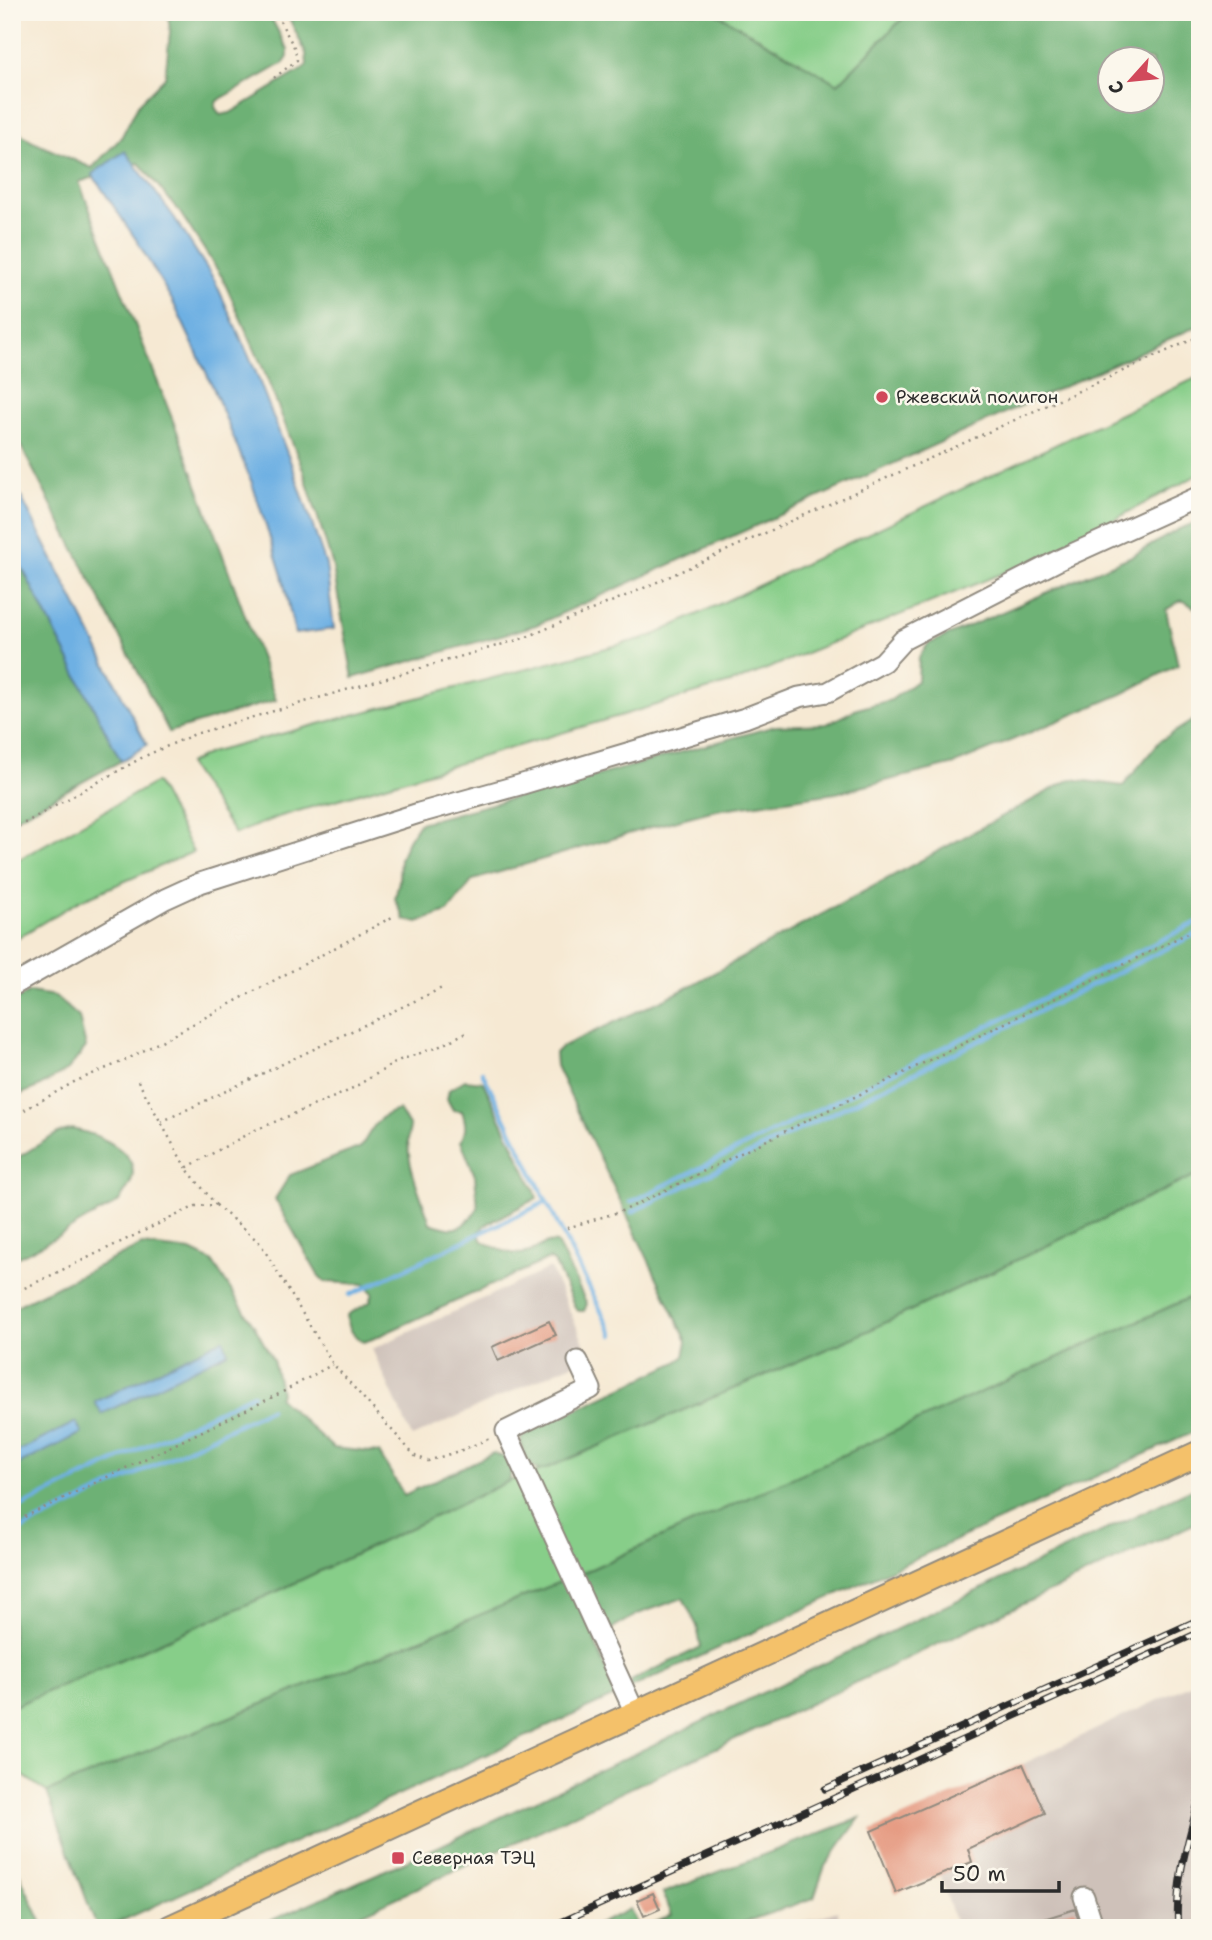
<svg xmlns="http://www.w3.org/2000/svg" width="1212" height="1940" font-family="'Shantell Sans',sans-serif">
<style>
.industrial{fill:#cec1b9}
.green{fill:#87ce89;stroke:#597c5a;stroke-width:2}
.forest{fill:#6db175;stroke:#4c6e50;stroke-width:2;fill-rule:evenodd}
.water{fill:#6eb0e3;stroke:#4c6e87;stroke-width:2}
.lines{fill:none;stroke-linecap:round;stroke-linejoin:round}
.stream{stroke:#6eb0e3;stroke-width:4.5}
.building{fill:#e39076}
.minor-casing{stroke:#908a7f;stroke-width:23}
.major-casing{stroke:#908a7f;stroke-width:28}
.path{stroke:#908a7f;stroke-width:2.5;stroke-dasharray:2 5;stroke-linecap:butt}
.minor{stroke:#fff;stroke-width:19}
.major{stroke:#f4c16a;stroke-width:24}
.rail-casing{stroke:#2b2b2b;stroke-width:7}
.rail{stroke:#fbf7ec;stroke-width:4.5;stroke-dasharray:13;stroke-linecap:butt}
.poi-dot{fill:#d1495b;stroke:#fbf7ec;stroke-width:2.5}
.labels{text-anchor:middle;stroke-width:5;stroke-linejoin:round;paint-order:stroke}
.poi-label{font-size:18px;fill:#2b2b2b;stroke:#fbf7ec;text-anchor:start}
</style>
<rect width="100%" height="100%" fill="#fbf7ec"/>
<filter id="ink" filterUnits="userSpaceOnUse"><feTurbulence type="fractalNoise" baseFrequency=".0143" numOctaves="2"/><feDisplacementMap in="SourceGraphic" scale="14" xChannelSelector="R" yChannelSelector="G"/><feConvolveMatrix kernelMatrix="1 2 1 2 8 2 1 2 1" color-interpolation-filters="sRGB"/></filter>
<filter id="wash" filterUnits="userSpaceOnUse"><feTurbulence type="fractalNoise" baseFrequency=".00686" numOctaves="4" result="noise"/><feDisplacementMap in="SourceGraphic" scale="28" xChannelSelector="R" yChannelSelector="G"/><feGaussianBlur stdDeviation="1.57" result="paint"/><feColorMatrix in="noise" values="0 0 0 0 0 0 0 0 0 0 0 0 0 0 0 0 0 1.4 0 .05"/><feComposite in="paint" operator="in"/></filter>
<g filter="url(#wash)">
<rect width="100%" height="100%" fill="#f6e9d3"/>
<!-- industrial -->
<path class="industrial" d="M550,1268L590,1356L412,1437L372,1349Z
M1200,1680V1928H957L940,1875L896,1893L871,1831L1023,1764Z
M837,1911L842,1928H786Z"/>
<!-- green -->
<path class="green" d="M714,12H909L838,84Z
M1200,376V472L1192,478L1050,554L737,681L278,817L235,834L188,764L209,753L652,636Z
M156,782L193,852L79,901L12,941V863Z
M1200,1173V1293L587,1571L47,1792L12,1768V1707L282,1589L509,1481L545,1469L857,1336Z"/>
<!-- forest -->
<path class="forest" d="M168,12H268L288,50V57L284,63L217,101L215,107L220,115L230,113L303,69L307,65L306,53L286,12H714L838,84L909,12H1200V325L536,625L353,678L332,563L303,470L262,366L222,277L179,211L139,163L79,182L181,441L276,700L169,732L12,429V127L31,141L92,168L121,138L139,103L165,77L170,32ZM1110,60H1152V102H1110Z
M1200,521V611L1182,600L1166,610L1178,665L1122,694L955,764L836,793L715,810L655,826L473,880L448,912L418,922L405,920L395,899L399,881L400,858L408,840L419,823L560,786L775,726L827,724L857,709L891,700L918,680L919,657L928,644L1134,555L1179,529Z
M12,548L121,761L12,820Z
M1200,716V1173L857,1336L545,1469L538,1470C527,1464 521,1451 521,1439L528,1432L675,1363L684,1357L687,1341L556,1066L555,1053L561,1047L677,993L1071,779L1123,786L1160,741Z
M30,992L55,996L79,1017L86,1047L68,1070L38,1087L12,1098V1002Z
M465,1080L483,1082L534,1189L537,1198L485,1225L479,1232L481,1240C495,1248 514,1258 530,1252C540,1247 546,1241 557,1243L587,1304L584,1311H579L576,1309L554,1262L549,1259L370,1340L363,1342C352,1335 348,1328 347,1315L370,1302L373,1293L364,1284L325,1282L318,1275L275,1199L290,1175L361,1147C371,1130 378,1114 399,1110L410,1127C402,1157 421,1194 430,1223C458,1232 461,1231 478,1208L475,1176L461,1141C467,1130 466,1123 462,1111L453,1110L447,1099L449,1090Z
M72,1129C98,1134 150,1154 127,1189C124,1193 121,1199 118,1202C110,1209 98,1213 89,1218C64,1233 39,1248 12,1260V1161L58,1133Z
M142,1245L191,1251L212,1261L255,1327L273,1360L281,1393L278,1397L333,1448L379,1453L404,1495L493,1453L514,1461L509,1481L282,1589L12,1707V1308Z
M1200,1293V1429L631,1688V1681L701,1647L697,1626L683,1598L638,1614L594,1640L617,1695L106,1928H97L47,1792L587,1571Z
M1200,1485V1521L332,1928H254L440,1846Z
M860,1818L825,1866L814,1898L728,1928H644L672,1915L663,1893Z
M12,1858L44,1928H12Z
M630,1909L639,1928H591Z"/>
<!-- water -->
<path class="water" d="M125,151L174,217L215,281L255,370L294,471L326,565L334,629L295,634L282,575L252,483L212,385L173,302L137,241L92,174Z
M12,479L147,745L121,761L12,548Z
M223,1339L228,1352L102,1414L95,1402Z
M76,1422L82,1433L12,1468V1454Z"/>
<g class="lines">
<!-- stream -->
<path class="stream" d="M482,1072L613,1335
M631,1202L1200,921
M632,1212L1200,932
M350,1295L546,1202
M12,1511L253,1394
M12,1534L270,1409"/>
</g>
<g id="blocks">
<!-- building -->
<path class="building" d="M549,1321L556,1335L498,1361L492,1347Z
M1023,1764L1045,1813L968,1849L972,1862L896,1893L871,1831Z
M653,1893L660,1909L644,1916L637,1900Z
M1075,1909L1081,1928H1025V1925Z"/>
</g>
</g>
<g filter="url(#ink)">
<use href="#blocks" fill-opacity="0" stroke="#908a7f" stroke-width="2"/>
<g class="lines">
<defs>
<path id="minor" d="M12,986L165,899L200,883L419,813L516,786L745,718L799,697L828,692L883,662L903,640L1061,559L1200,496
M578,1361L591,1389L506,1431L635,1713
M1084,1897L1094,1928"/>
<path id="major" d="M170,1928L1200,1453"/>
</defs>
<!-- minor casing -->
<use href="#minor" class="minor-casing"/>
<!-- major casing -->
<use href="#major" class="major-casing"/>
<!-- path -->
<path class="path" d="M274,78L297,60L294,47L275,12
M12,830L145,756L195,734L524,638L635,592L1200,336
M138,1081L186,1168
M12,1117L76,1081L126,1060L394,916
M161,1122L444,987
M216,1205L186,1168L253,1131L346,1092L400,1060L438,1047L467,1032
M567,1228L625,1210L1200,927
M12,1294L196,1206L216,1205L260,1243L333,1364L415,1456L428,1461L465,1449L490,1438
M12,1523L281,1393L333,1364"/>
<!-- minor -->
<use href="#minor" class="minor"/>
<!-- major -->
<use href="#major" class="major"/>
<defs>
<path id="rail" d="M825,1789L1200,1619
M548,1928L1200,1632
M1178,1928C1174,1883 1189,1838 1200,1795"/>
</defs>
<!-- rail casing -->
<use href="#rail" class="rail-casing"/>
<!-- rail -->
<use href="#rail" class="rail"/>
</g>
</g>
<!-- markers -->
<g class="poi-dot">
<circle cx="882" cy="397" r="7"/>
<rect x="391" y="1851" width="14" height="14" rx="3.5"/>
</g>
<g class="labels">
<!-- poi labels -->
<g class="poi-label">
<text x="896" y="403">Ржевский полигон</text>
<text x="412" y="1864">Северная ТЭЦ</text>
</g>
</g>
<!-- margin -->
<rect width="1212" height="1940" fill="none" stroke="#fbf7ec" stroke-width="42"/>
<!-- north arrow -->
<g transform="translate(1131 80) rotate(243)"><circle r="33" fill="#fbf7ec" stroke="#a8a59f" stroke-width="2"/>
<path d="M0-5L12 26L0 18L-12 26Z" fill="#d1495b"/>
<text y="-10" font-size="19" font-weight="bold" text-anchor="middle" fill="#2b2b2b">С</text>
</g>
<!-- scale -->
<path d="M942 1881v10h117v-10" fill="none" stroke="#2b2b2b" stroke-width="3.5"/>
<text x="953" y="1881" font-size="21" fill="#2b2b2b" stroke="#fbf7ec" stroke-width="5" paint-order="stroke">50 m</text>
</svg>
